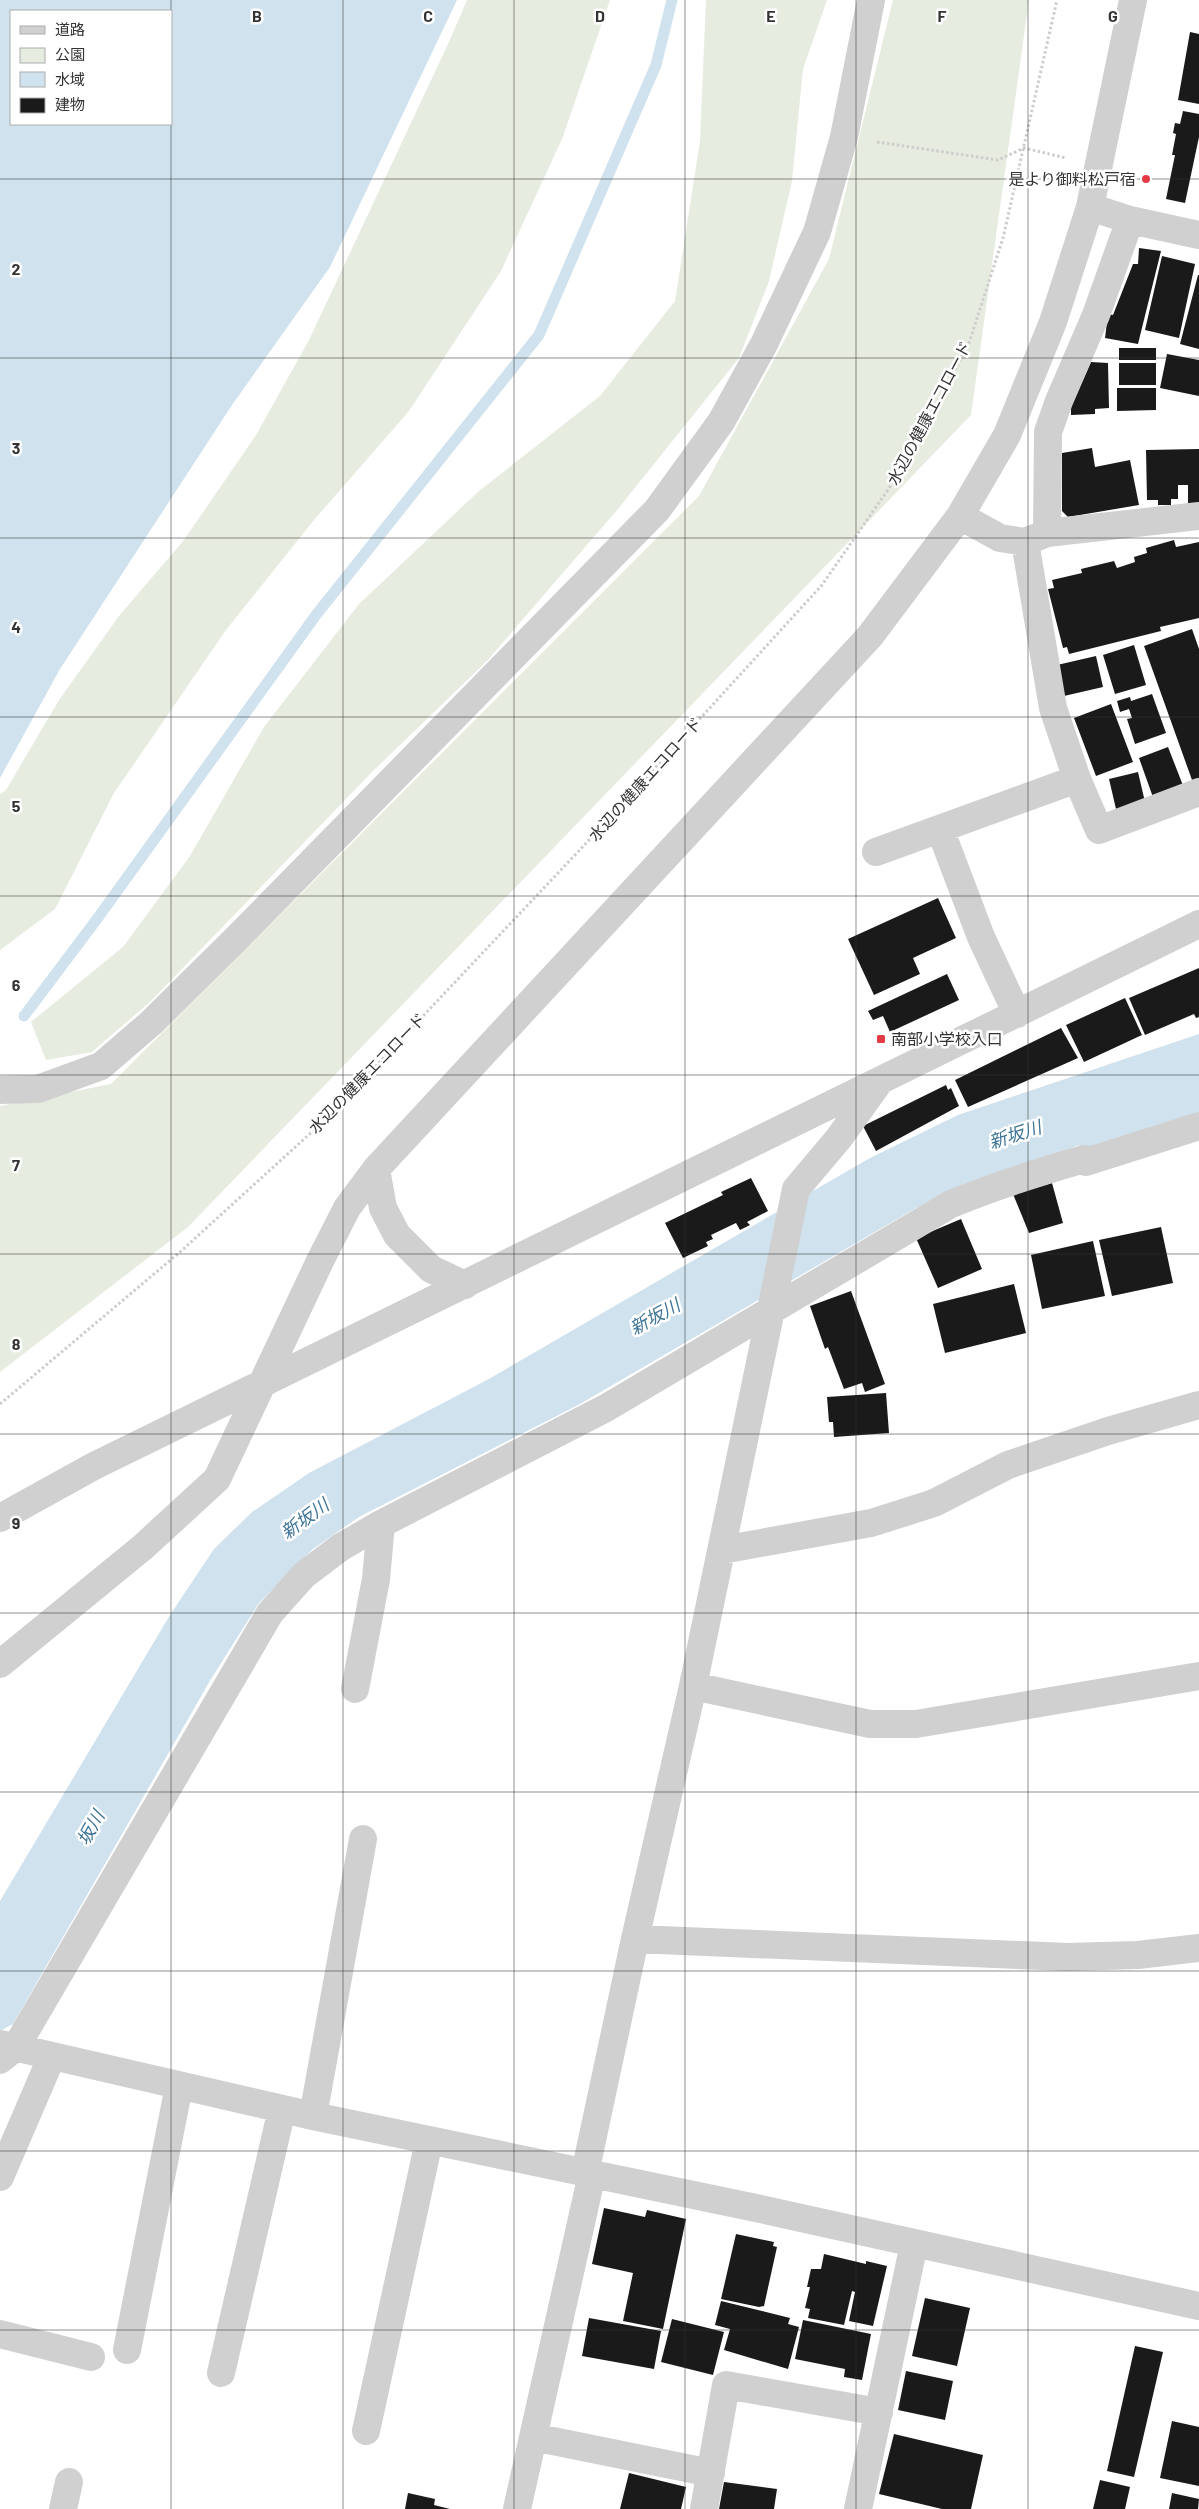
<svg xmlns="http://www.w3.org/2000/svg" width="1199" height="2509" font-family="Barlow,'Noto Sans JP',sans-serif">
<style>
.green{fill:#e6ecdf}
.water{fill:#cfe2ee;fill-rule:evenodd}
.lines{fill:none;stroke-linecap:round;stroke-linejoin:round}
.stream{stroke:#cfe2ee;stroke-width:11}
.building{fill:#1a1a1a}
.path{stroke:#cdcdcd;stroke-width:3;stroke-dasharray:2.5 2.5;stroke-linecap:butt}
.minor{stroke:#d0d0d0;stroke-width:28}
.grid{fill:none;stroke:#333;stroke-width:1;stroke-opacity:0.55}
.poi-dot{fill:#e63946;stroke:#fff;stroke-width:2}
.labels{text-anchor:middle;stroke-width:5;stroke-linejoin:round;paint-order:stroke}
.poi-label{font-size:16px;fill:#333;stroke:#fff;text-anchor:end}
.street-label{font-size:16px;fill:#333;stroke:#fff}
.water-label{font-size:18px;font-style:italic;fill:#3f7597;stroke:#fff}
.grid-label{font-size:16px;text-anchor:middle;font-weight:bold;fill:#333;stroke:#fff;stroke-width:5;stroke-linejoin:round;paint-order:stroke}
</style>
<rect width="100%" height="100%" fill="#fff"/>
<!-- green -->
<path class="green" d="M467,0H610L562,139L501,271L409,411L314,520L226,630L114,793L55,909L0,950V794L6,790L59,700L119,616L184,540L256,435L309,340L449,42Z
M706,0H827L803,69L792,181L769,281L739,358L617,510L487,661L372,772L151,1001L92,1052L46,1060L31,1022L123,947L190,856L264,727L359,604L479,491L600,396L675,301L700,141Z
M893,0H1029L971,415L188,1227L0,1372V1106L111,1084L699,496L829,259Z"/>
<!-- water -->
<path class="water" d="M0,0H457L330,267L232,405L60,669L0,778ZM171,11V124H11V11Z
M1199,1034V1115L1083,1151L1079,1145L916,1208L580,1404L359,1517L313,1549L259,1603L211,1679L13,2024L0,2031V1901L170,1615L214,1549L252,1512L309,1473L487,1380L870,1158L958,1115Z"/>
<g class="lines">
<!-- stream -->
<path class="stream" d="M24,1016L97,919L316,615L539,335L656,65L672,0"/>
</g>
<!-- building -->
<path class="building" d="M1190,32L1199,34V104L1178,100Z
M1183,111L1199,114V137L1185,203L1166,199L1175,155H1172L1176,134L1173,133L1175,123L1180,124Z
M1139,248L1161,251L1138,344L1105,338L1108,314L1113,315L1133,264H1138Z
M1162,256L1195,264L1179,338L1145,330Z
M1198,275H1199V349L1180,344Z
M1119,348H1156V360H1119Z
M1167,354L1199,360V396L1160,388Z
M1091,362L1108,363L1109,408L1095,409V414L1071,415V407Z
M1119,363H1156V385H1119Z
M1117,388H1156V410L1117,411Z
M1092,448L1095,467L1130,460L1139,505L1068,517L1062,511V453Z
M1199,449V504H1188V485H1178V499H1171V505H1158V500H1147L1146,450Z
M1174,540L1176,547L1199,542V618L1160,627L1161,631L1069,654L1067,647L1063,648L1048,589L1054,588L1052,580L1082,573L1081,569L1114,561L1117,568L1135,562L1134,557L1147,553L1146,548Z
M1192,629L1199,649V778L1192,780L1144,646Z
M1134,645L1146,685L1115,694L1103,655Z
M1096,656L1103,687L1064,696L1057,665Z
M1152,694L1166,733L1135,744L1127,719L1132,718L1129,709L1120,712L1117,701L1130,697L1131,701Z
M1111,704L1133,762L1096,776L1074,718Z
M1168,747L1184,788L1154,800L1139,758Z
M1138,772L1145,802L1116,809L1109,779Z
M938,898L956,938L913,958L920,974L874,995L848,939Z
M1199,968V1017L1196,1018L1194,1014L1145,1035L1129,998Z
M947,974L959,1000L890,1032L883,1016L873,1020L868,1011Z
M1125,998L1142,1035L1084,1062L1066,1025Z
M1061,1028L1078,1058L968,1107L955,1080Z
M946,1085L948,1090L951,1088L959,1106L876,1151L863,1126Z
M751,1178L768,1211L747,1222L750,1225L740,1230L736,1223L711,1235L713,1239L706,1242L708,1246L683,1258L665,1223L723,1195L721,1192Z
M1052,1183L1063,1223L1029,1233L1013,1194Z
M961,1219L982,1269L938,1288L916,1238Z
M1161,1227L1173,1283L1112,1296L1099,1240Z
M1093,1241L1105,1296L1042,1309L1031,1255Z
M1014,1284L1026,1333L945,1353L933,1304Z
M851,1291L885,1384L865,1392L862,1383L844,1389L828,1347L825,1349L810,1306Z
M886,1393L889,1433L834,1437L833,1422H829L827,1397Z
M604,2208L645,2217L647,2210L686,2219L663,2329L623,2321L633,2273L592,2264Z
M736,2234L774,2242L773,2246L777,2247L764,2306L759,2307L721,2299Z
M824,2254L866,2264V2261L887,2266L873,2326L849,2321L855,2292L852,2291L844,2325L808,2318L810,2309L805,2308L810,2287H807L811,2269H821Z
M925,2298L970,2308L957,2366L912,2356Z
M721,2301L790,2318L788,2324L799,2327L788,2369L724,2350L730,2329L715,2325Z
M589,2318L661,2331L654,2369L582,2356Z
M672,2319L724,2332L713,2375L661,2362Z
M803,2320L871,2334L862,2380L844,2377L845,2369L795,2359Z
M1135,2346L1163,2352L1134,2477L1107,2471Z
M906,2371L953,2381L945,2420L898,2410Z
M1172,2421L1199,2427V2486L1160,2478Z
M894,2434L983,2455L971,2509H942L879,2494Z
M629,2473L686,2487L681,2509H620Z
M1100,2480L1130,2487L1125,2509H1093Z
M724,2482L777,2489L774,2509H719Z
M408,2493L435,2499L434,2505L450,2509H405Z
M1172,2493L1199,2499L1198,2509H1169Z"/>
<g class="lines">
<!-- path -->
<path class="path" d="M877,142L998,160L1024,148L1066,158
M0,1404L180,1252L325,1120L590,839L822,585L903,468L969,343L1003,238L1057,0"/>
<!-- minor -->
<path class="minor" d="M1090,207L1130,220L1199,235
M960,516L1000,538L1025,542L1047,533L1199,516
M1047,533L1048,432L1059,401L1096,315L1130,220
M1025,542L1053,708L1077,779L1099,830L1199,792
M940,829L981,937L1017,1014
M876,852L1077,779
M0,1090L38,1089L101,1066L151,1023L236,939L657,510L721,422L764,344L817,232L844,137L871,0
M376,1169L383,1208L397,1235L431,1269L465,1285
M0,1518L94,1466L1199,924
M722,1550L871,1523L934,1503L1008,1465L1108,1431L1199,1405
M0,1664L143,1547L217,1479L321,1259L347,1208L376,1169L870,636L960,516L1007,435L1053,322L1090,207L1133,0
M693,1686L870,1724H916L1199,1676
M355,1689L376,1579L381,1524
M635,1939L1067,1957L1138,1955L1199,1948
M0,2044L313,2116L756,2208L1199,2306
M0,2060L16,2047L270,1613L304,1575L341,1547L381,1524L606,1408L951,1204C995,1186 1039,1172 1084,1159L1086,1162L1199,1126
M313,2116L363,1839
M585,2173L635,1939L693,1686L796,1189L839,1138L877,1085
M0,2177L52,2056
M0,2334L91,2357
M127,2350L179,2086
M221,2373L282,2109
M366,2431L429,2141
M533,2437L711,2473
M63,2509L69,2482
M517,2509L592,2174
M704,2509L726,2385L879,2412
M858,2509L914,2244"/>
</g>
<!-- grid -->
<path class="grid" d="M171,0V2509M343,0V2509M514,0V2509M685,0V2509M856,0V2509M1028,0V2509M0,179H1199M0,358H1199M0,538H1199M0,717H1199M0,896H1199M0,1075H1199M0,1254H1199M0,1434H1199M0,1613H1199M0,1792H1199M0,1971H1199M0,2151H1199M0,2330H1199"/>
<!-- markers -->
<g class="poi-dot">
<circle cx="1146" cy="179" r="5"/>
<rect x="876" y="1034" width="10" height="10" rx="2.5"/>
</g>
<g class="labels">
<!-- poi labels -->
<g class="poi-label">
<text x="1136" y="185">是より御料松戸宿</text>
<text x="891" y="1045" text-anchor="start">南部小学校入口</text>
</g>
<!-- street labels -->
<g class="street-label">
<text transform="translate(929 413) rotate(-62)" y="6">水辺の健康エコロード</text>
<text transform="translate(645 779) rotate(-48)" y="6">水辺の健康エコロード</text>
<text transform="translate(367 1073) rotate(-46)" y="6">水辺の健康エコロード</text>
</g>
<!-- water labels -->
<g class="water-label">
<text transform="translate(1015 1135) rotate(-18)" y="6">新坂川</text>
<text transform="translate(655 1317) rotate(-29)" y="6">新坂川</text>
<text transform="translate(305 1519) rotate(-36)" y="6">新坂川</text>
<text transform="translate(91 1828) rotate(-61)" y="6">坂川</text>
</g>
</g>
<g class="grid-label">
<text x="257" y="22">B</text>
<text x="428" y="22">C</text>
<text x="600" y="22">D</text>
<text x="771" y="22">E</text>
<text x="942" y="22">F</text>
<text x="1113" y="22">G</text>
<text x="16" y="275">2</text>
<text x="16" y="454">3</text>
<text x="16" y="633">4</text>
<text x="16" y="812">5</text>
<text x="16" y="991">6</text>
<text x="16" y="1171">7</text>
<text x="16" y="1350">8</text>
<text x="16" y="1529">9</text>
</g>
<!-- legend -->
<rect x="10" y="10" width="162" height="115" fill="#ffffff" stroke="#adadad"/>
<rect x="20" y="26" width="25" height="8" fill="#d0d0d0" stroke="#adadad"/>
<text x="55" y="35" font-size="15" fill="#333333">道路</text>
<rect x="20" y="48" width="25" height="15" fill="#e6ecdf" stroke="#adadad"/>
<text x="55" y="60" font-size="15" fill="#333333">公園</text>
<rect x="20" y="72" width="25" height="15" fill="#cfe2ee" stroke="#adadad"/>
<text x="55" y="85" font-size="15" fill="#333333">水域</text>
<rect x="20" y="98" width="25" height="15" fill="#1a1a1a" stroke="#adadad"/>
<text x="55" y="110" font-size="15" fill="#333333">建物</text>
</svg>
